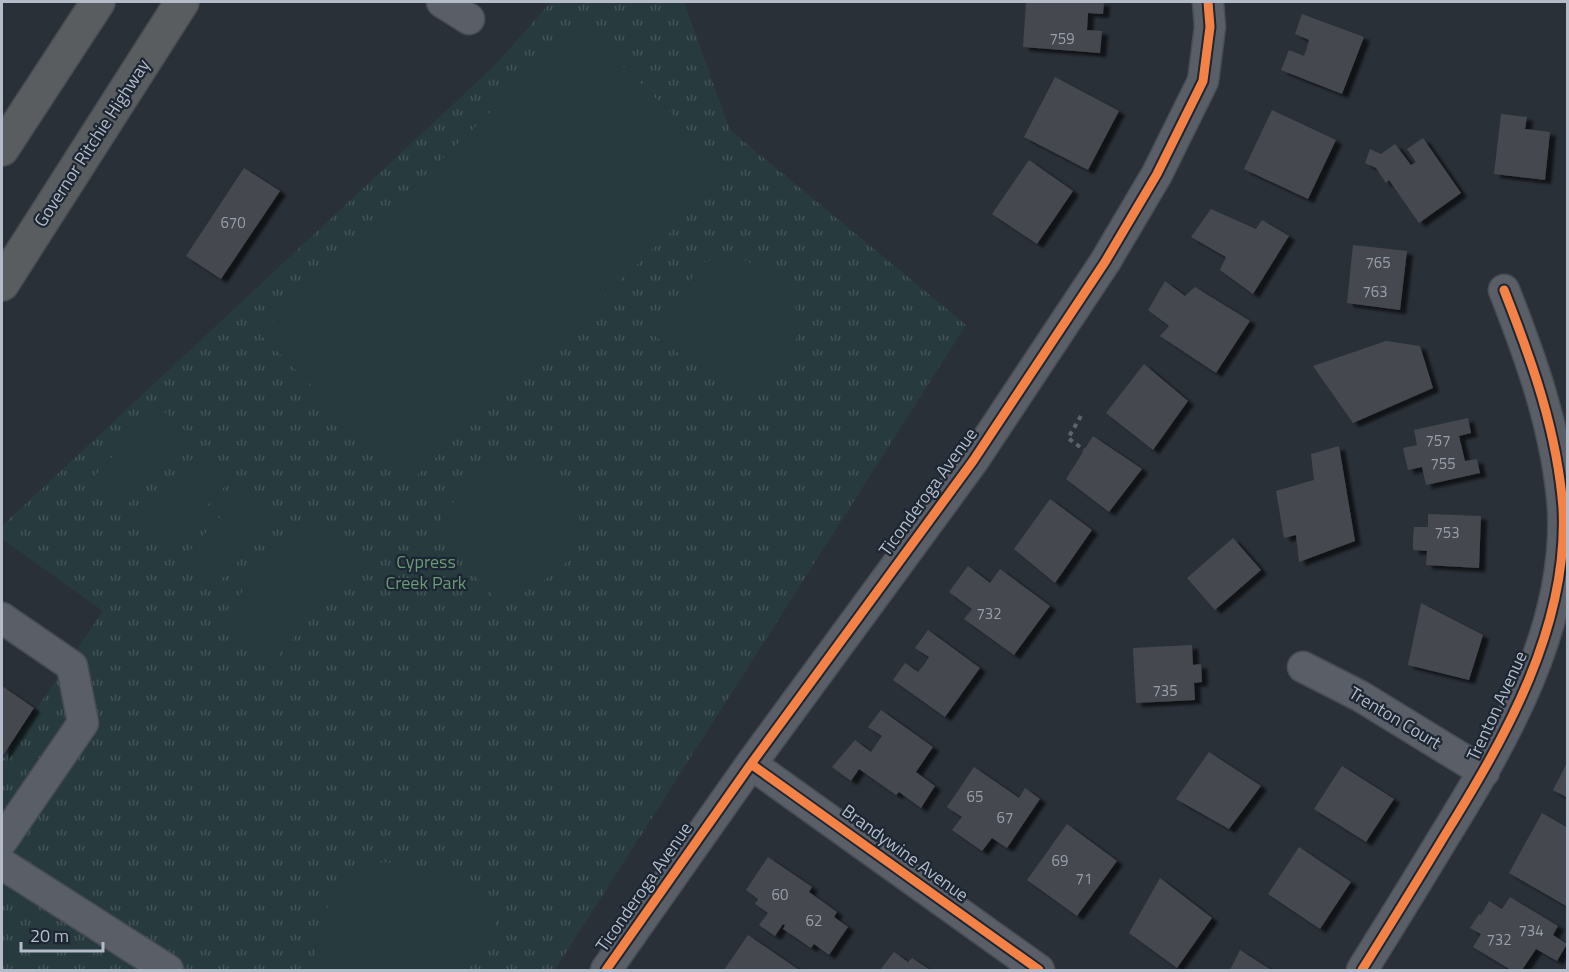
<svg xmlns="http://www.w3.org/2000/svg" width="1569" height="972" font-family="'Titillium Web',sans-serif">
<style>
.park{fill:url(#park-tufts)}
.garden{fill:#273a3e}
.building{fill:#444950;filter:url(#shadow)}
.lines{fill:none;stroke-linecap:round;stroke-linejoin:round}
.minor-casing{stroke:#484c53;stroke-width:33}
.highway-casing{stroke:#474c53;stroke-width:36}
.path{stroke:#5d636a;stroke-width:4;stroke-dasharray:4.5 4.5;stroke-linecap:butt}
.minor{stroke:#5a5e66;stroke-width:30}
.highway{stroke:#5a5d60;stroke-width:33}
.cycleway-casing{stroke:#1d2633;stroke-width:13}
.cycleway{stroke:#f48246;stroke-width:9}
.labels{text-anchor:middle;stroke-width:4.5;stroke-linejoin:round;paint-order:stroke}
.number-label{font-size:15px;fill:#989fab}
.street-label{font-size:18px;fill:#b4bcc9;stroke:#1d2633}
.park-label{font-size:18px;fill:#6b9a76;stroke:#1d2633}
</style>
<defs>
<pattern id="park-tufts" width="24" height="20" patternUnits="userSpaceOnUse" patternTransform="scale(1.5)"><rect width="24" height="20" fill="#273a3e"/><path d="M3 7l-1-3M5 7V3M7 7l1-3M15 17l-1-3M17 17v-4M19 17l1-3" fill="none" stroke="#445559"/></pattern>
<filter id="shadow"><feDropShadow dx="6" dy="4" stdDeviation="1.5" flood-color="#0009"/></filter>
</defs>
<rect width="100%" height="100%" fill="#2a3038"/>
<!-- park -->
<path class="park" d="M551,2H684L730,130L966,325L555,970H2V760L103,611L2,539V526L494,66Z"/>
<!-- garden -->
<path class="garden" d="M581,25L732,173L409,483L260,334Z
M731,254L759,267L790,289L798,316L795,350L763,388L728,389L651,333L704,262Z
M158,406L190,435L124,508L92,479Z
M203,447L234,476L168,549L137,520Z
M503,455L508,463C515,464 525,462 531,465C554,474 590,514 580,541C570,568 538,583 515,598L512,592L500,604L439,536L442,513Z
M246,489L277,517L212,590L180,561Z
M307,514L360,562L270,665L222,616Z
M383,862C412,864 451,870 473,892C481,901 488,913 496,922L463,970H314C318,910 329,889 383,862Z"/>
<!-- building -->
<path class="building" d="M1026,2H1104L1103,14L1088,13L1087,30L1102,31L1100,53L1023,47Z
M1302,14L1364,37L1342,94L1281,70L1289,50L1304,56L1307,48L1309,40L1295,34Z
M1055,77L1119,111L1088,170L1024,137Z
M1272,110L1336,140L1308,199L1244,169Z
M1501,114L1527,117L1525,129L1550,132L1545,180L1494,174Z
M1423,138L1461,193L1419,223L1389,180L1386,183L1376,168L1365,163L1370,149L1381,154L1395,144L1411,165L1416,162L1407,149Z
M1029,160L1073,191L1037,244L992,214Z
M244,168L280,191L221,279L186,256Z
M1211,209L1256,229L1262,220L1289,236L1253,294L1220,270L1226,257L1191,237Z
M1353,245L1407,251L1400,310L1347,303Z
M1165,281L1185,296L1195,287L1250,321L1216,373L1160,336L1169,326L1148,310Z
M1386,341L1420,346L1433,388L1353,423L1313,366Z
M1144,364L1188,401L1153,450L1106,413Z
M1468,418L1471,433L1459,436L1465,461L1477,459L1480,473L1426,485L1422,467L1408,470L1403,448L1417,445L1414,430Z
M1093,436L1142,469L1109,512L1066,479Z
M1339,446L1355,541L1299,562L1296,535L1284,538L1276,491L1314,480L1311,454Z
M1050,499L1092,530L1055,583L1014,549Z
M1428,514L1481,516L1479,568L1426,565L1427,551L1413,550V539L1414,527H1428Z
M1233,538L1261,570L1215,610L1187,578Z
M968,566L990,583L1000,569L1050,606L1014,655L964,619L972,609L949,592Z
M1421,603L1483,635L1469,680L1408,665Z
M928,630L980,668L945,717L893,680L905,663L918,672L924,665L929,657L915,648Z
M1192,645L1193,665L1201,664L1202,682L1194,683L1195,700L1136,703L1133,648Z
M2,686L34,708L2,757Z
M881,710L933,747L916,772L935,786L921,808L899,792L896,795L859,769L851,781L832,767L855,740L871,752L882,736L868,727Z
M1209,752L1261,786L1229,829L1176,799Z
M1568,761V798L1553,790Z
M1342,766L1394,799L1366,842L1314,809Z
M974,767L1019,798L1025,788L1040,799L1007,848L992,838L982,851L952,830L962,817L947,807Z
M1542,813L1568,828V907L1509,873Z
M1067,824L1117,861L1077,916L1027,880Z
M1299,847L1351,882L1320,929L1268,894Z
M768,857L812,887L809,892L837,912L834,917L848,927L829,955L814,944L811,948L783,929L785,925L783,924L775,936L759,925L768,913L755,904L758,899L746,890Z
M1160,878L1212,918L1177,968L1129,933Z
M1510,897L1558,926L1553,935L1567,944L1557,961L1536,949L1522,970H1511L1473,947L1481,934L1470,928L1479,914L1481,915L1489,901L1502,909Z
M748,935L799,970H724Z
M1240,950L1271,970H1230Z
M894,952L908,962L912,958L930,970H880Z"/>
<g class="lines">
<defs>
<path id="minor" d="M442,2L469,19
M2,618L72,666L83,723L2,841
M1303,667L1360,696L1484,772
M751,764L1039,970
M2,864L168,970
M606,970L751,764L973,461L1105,262L1157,174L1203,81L1210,27L1208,2
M1362,970C1390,925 1418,880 1445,835C1505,738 1569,627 1563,508C1557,431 1532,361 1504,290"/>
<path id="highway" d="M2,149L98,2
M2,284L182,2"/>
</defs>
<!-- minor casing -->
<use href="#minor" class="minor-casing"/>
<!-- highway casing -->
<use href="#highway" class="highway-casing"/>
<!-- path -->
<path class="path" d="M1081,416L1068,438L1084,450"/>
<!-- minor -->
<use href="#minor" class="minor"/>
<!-- highway -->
<use href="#highway" class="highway"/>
<defs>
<path id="cycleway" d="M751,764L1039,970
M606,970L751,764L973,461L1105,262L1157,174L1203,81L1210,27L1208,2
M1362,970C1390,925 1418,880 1445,835C1505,738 1569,627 1563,508C1557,431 1532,361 1504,290"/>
</defs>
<!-- cycleway casing -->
<use href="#cycleway" class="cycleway-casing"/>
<!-- cycleway -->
<use href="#cycleway" class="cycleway"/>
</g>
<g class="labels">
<!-- number labels -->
<g class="number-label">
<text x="1062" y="44">759</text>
<text x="233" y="228">670</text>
<text x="1378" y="268">765</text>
<text x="1375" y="297">763</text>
<text x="1438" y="446">757</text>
<text x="1443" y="469">755</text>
<text x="1447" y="538">753</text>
<text x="989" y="619">732</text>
<text x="1165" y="696">735</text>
<text x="975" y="802">65</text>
<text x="1005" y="823">67</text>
<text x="1060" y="866">69</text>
<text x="1084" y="884">71</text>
<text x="780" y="900">60</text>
<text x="814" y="926">62</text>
<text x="1531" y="936">734</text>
<text x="1499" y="945">732</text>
</g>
<!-- street labels -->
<g class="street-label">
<text transform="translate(92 143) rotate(-57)" y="6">Governor Ritchie Highway</text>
<text transform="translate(928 492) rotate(-54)" y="6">Ticonderoga Avenue</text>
<text transform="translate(1497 706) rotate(-65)" y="6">Trenton Avenue</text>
<text transform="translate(1395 718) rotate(31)" y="6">Trenton Court</text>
<text transform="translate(905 853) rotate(36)" y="6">Brandywine Avenue</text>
<text transform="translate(644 887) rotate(-55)" y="6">Ticonderoga Avenue</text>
</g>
<!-- park labels -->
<g class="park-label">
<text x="426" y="568">Cypress<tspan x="426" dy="21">Creek Park</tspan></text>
</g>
</g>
<!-- border -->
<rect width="1569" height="972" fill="none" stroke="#b4bcc9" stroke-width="6"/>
<!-- scale -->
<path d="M21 942v9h82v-9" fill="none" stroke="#b4bcc9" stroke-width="3"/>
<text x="30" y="942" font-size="18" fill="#b4bcc9" stroke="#1d2633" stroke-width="4.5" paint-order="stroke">20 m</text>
</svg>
